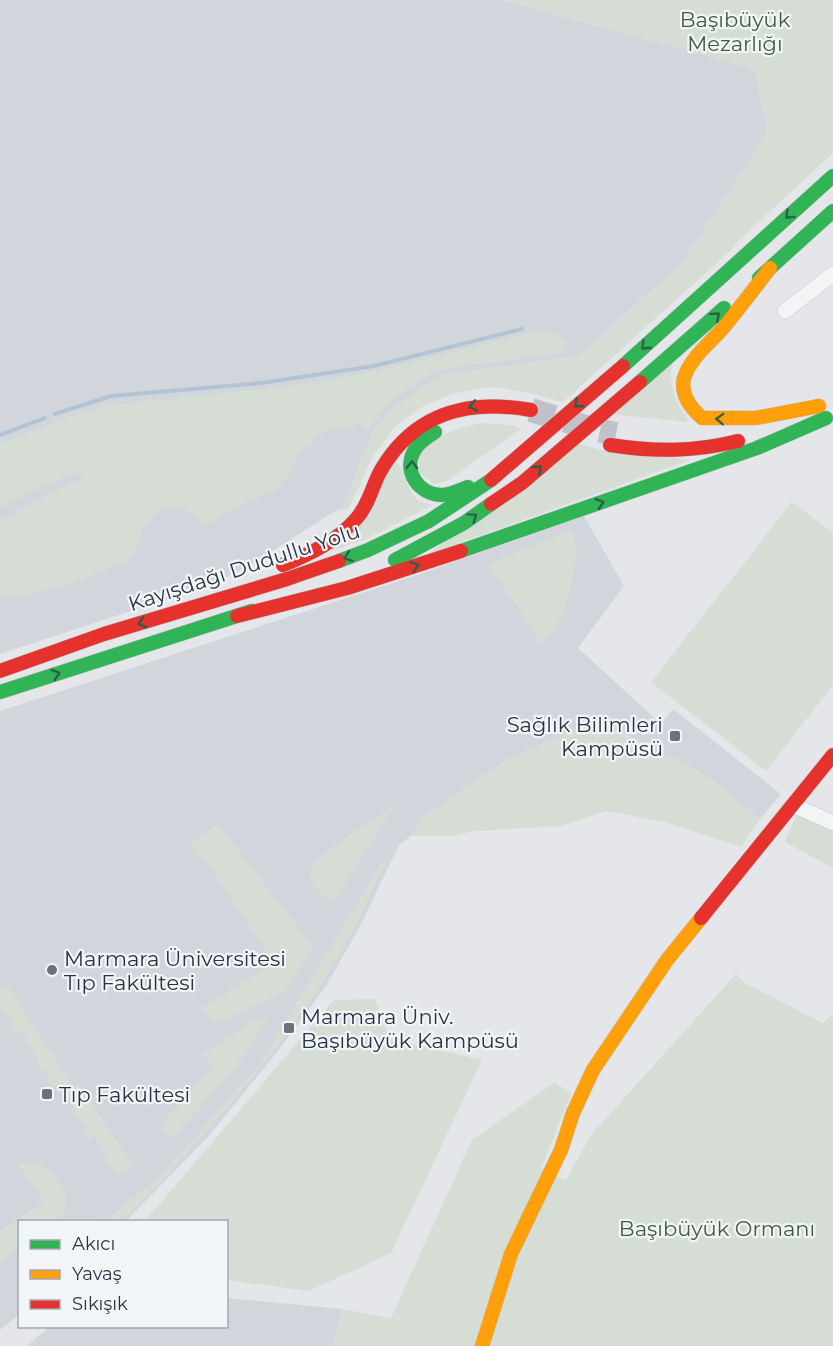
<svg xmlns="http://www.w3.org/2000/svg" width="833" height="1346" font-family="Montserrat,sans-serif">
	<style>
		.built { fill: #d2d6dc }
		.green { fill: #d5ddd4 }
		.lines { fill: none; stroke-linecap: round; stroke-linejoin: round }
		.stream { stroke: #b2c4d4; stroke-width: 4 }
		.primary-tunnel { stroke: #bfc2c8; stroke-width: 24; stroke-dasharray: 24 12; stroke-linecap: butt }
		.street-casing { stroke: #c2c4c7; stroke-width: 16 }
		.fast-casing { stroke: #c2c4c7; stroke-width: 15 }
		.slow-casing { stroke: #c2c4c7; stroke-width: 15 }
		.jam-casing { stroke: #c2c4c7; stroke-width: 15 }
		.street { stroke: #f3f4f6; stroke-width: 15 }
		.fast { stroke: #30b455; stroke-width: 14 }
		.slow { stroke: #ff9f0a; stroke-width: 14 }
		.jam { stroke: #e5322d; stroke-width: 14 }
		.jam-bridge-casing { stroke: #c0c3c7; stroke-width: 15; stroke-linecap: butt }
		.jam-bridge { stroke: #e5322d; stroke-width: 14 }
		.oneway { stroke: #2b6149 }
		.poi-dot { fill: #6a727d; stroke: #f2f5f8; stroke-width: 2 }
		.labels { text-anchor: middle; dominant-baseline: central; stroke-width: 4.5; stroke-linejoin: round; paint-order: stroke }
		.park-label { font-size: 21px; fill: #415f36; stroke: #f2f5f8 }
		.street-label { font-size: 21px; fill: #293443; stroke: #f2f5f8 }
		.poi-label { font-size: 21px; fill: #293443; stroke: #f2f5f8; text-anchor: start }
	</style>
	<rect width="100%" height="100%" fill="#e4e6e9"/>
	<!-- built -->
	<path class="built" d="M0,0H503L755,69L767,133L683,262L578,356L442,375L395,406L372,433L343,506L249,566L207,586L0,654Z
		M584,516L624,586L578,648L661,724L673,709L781,794L760,819L712,780L656,748L621,733L587,724L508,759L423,817L411,836L399,845L361,924L326,986L278,1051L208,1137L126,1221L20,1222L19,1315L0,1330V711L420,574Z
		M227,1298L342,1309L333,1346H27L49,1327L226,1326Z"/>
	<!-- green -->
	<path class="green" d="M505,0H833V153L738,241L731,250L563,402L530,393L490,387L452,394L420,408L395,427L373,456L349,508L330,513L343,506L372,433L395,406L442,375L578,356L683,262L767,133L755,69Z
		M549,330L565,340V347L561,353L437,370L387,403L368,430L361,423L344,429L330,430L316,436L311,445L299,453L288,476L275,491L244,503L235,510L225,512L211,523H202C186,506 180,507 158,511L143,528L136,551L127,561L80,581L27,595H11L0,599V521L54,491L83,478L79,472L40,487L0,508V443L47,426L61,419L109,405L305,384L372,372L532,332Z
		M672,364C668,387 676,402 689,422L611,414Z
		M480,423L512,425L521,429L448,480L435,484L419,473V454C437,434 454,430 480,423Z
		M579,444L601,450L690,460L428,554Z
		M395,456L412,494L419,501L433,505L366,539L331,551Z
		M792,502L833,533V685L766,771L651,682Z
		M571,530L576,544L577,558L566,605L553,630L541,646L522,613L491,570V563Z
		M587,724C631,736 676,754 713,781C729,793 745,806 760,819L741,847L665,822L606,811L561,826L474,831L454,836H411L423,817L508,759Z
		M394,807L333,903C324,897 310,885 310,874C311,855 377,818 394,807Z
		M797,813L833,829V868L785,842Z
		M218,824L313,946L287,990L214,1025L202,1008L274,963L204,858L199,860L189,844Z
		M382,862L386,864C366,902 347,945 324,980C270,1065 201,1138 133,1211L122,1221H100L116,1212L160,1176L259,1065Z
		M736,974L743,982L823,1023L833,1013V1346H333L342,1309L391,1318L472,1140L555,1082L571,1094L541,1168L566,1180L591,1135Z
		M7,984L73,1087L78,1083L133,1166C119,1176 110,1171 102,1158L106,1155L94,1136L88,1139L83,1131L86,1129L71,1110L75,1108L69,1100L65,1102L58,1085L53,1088L46,1078L50,1076L45,1069L41,1071L35,1060L38,1058L23,1040L26,1038L22,1031L16,1033L10,1023L13,1021L8,1014L5,1016L0,1008V988Z
		M375,999L389,1038L482,1060L391,1253L309,1291L227,1280L226,1222L145,1221L334,1000Z
		M262,1018H268L243,1058L173,1138L164,1131L163,1122L214,1067L203,1054L255,1020Z
		M16,1162L35,1164L46,1168L52,1172L66,1193L65,1214L59,1221L20,1222L19,1249L0,1262V1231L44,1202Z"/>
	<g class="lines">
		<!-- stream -->
		<path class="stream" d="M55,414L111,396L261,383L374,366L522,329
			M0,435L45,418"/>
		<!-- primary-tunnel -->
		<path class="primary-tunnel" d="M531,410L596,430L616,434"/>
		<defs>
			<path id="street" d="M785,311L833,274
				M793,805L833,823"/>
			<path id="fast" d="M759,278L833,211
				M623,366L833,176
				M640,382L724,308
				M435,432C427,437 418,443 414,451C403,471 418,494 441,495C450,495 459,490 468,487
				M461,551L757,448L826,418
				M395,560L464,523L491,504
				M339,561L368,550L429,521L491,480
				M0,692L252,611"/>
			<path id="slow" d="M770,268C755,288 740,307 724,327C711,342 690,358 684,378C680,395 691,408 702,418H756L819,406
				M482,1346L511,1254L561,1150L573,1113L593,1070L667,960L701,918"/>
			<path id="jam" d="M610,445C654,452 694,452 738,441
				M283,565C310,554 337,541 356,519C369,505 372,486 381,470C415,412 468,399 531,410
				M237,616L347,588L461,551
				M0,671L104,634L287,579L339,561
				M701,918L833,755"/>
		</defs>
		<!-- street casing -->
		<use href="#street" class="street-casing"/>
		<!-- fast casing -->
		<use href="#fast" class="fast-casing"/>
		<!-- slow casing -->
		<use href="#slow" class="slow-casing"/>
		<!-- jam casing -->
		<use href="#jam" class="jam-casing"/>
		<!-- street -->
		<use href="#street" class="street"/>
		<!-- fast -->
		<use href="#fast" class="fast"/>
		<!-- slow -->
		<use href="#slow" class="slow"/>
		<!-- jam -->
		<use href="#jam" class="jam"/>
		<defs>
			<path id="jam-bridge" d="M491,480L623,366
				M491,504L522,483L640,382"/>
		</defs>
		<!-- jam-bridge casing -->
		<use href="#jam-bridge" class="jam-bridge-casing"/>
		<!-- jam-bridge -->
		<use href="#jam-bridge" class="jam-bridge"/>
	</g>
	<!-- one-way arrows -->
	<defs><path id="oneway-chevron" d="M-2-3.5L2.5 0L-2 3.5" fill="none" stroke-width="1.6" stroke-linecap="round" stroke-linejoin="round" transform="scale(1.5)"/></defs>
	<g class="oneway">
		<use href="#oneway-chevron" transform="translate(789 215) rotate(138)"/>
		<use href="#oneway-chevron" transform="translate(716 316) rotate(-41)"/>
		<use href="#oneway-chevron" transform="translate(645 346) rotate(137)"/>
		<use href="#oneway-chevron" transform="translate(578 404) rotate(139)"/>
		<use href="#oneway-chevron" transform="translate(473 406) rotate(171)"/>
		<use href="#oneway-chevron" transform="translate(720 419) rotate(-178)"/>
		<use href="#oneway-chevron" transform="translate(412 465) rotate(-88)"/>
		<use href="#oneway-chevron" transform="translate(538 469) rotate(-41)"/>
		<use href="#oneway-chevron" transform="translate(600 503) rotate(-19)"/>
		<use href="#oneway-chevron" transform="translate(473 517) rotate(-35)"/>
		<use href="#oneway-chevron" transform="translate(348 557) rotate(160)"/>
		<use href="#oneway-chevron" transform="translate(415 566) rotate(-18)"/>
		<use href="#oneway-chevron" transform="translate(142 623) rotate(163)"/>
		<use href="#oneway-chevron" transform="translate(56 674) rotate(-18)"/>
	</g>
	<!-- markers -->
	<g class="poi-dot">
		<rect x="669" y="730" width="12" height="12" rx="3"/>
		<circle cx="52" cy="970" r="6"/>
		<rect x="283" y="1022" width="12" height="12" rx="3"/>
		<rect x="41" y="1088" width="12" height="12" rx="3"/>
	</g>
	<g class="labels">
		<!-- park labels -->
		<g class="park-label">
			<text x="735" y="19">Başıbüyük<tspan x="735" dy="24">Mezarlığı</tspan></text>
			<text x="717" y="1228">Başıbüyük Ormanı</text>
		</g>
		<!-- street labels -->
		<g class="street-label">
			<text transform="translate(244 567) rotate(-18)">Kayışdağı Dudullu Yolu</text>
		</g>
		<!-- poi labels -->
		<g class="poi-label">
			<text x="663" y="724" text-anchor="end">Sağlık Bilimleri<tspan x="663" dy="24">Kampüsü</tspan></text>
			<text x="64" y="958">Marmara Üniversitesi<tspan x="64" dy="24">Tıp Fakültesi</tspan></text>
			<text x="301" y="1016">Marmara Üniv.<tspan x="301" dy="24">Başıbüyük Kampüsü</tspan></text>
			<text x="59" y="1094">Tıp Fakültesi</text>
		</g>
	</g>
	<!-- legend -->
	<rect x="18" y="1220" width="210" height="108" fill="#f2f5f8" stroke="#a2a8b0" stroke-width="1.5"/>
	<rect x="30" y="1240" width="30" height="9" fill="#30b455" stroke="#a2a8b0" stroke-width="1.5"/>
	<text x="72" y="1250" font-size="18" fill="#293443">Akıcı</text>
	<rect x="30" y="1270" width="30" height="9" fill="#ff9f0a" stroke="#a2a8b0" stroke-width="1.5"/>
	<text x="72" y="1280" font-size="18" fill="#293443">Yavaş</text>
	<rect x="30" y="1300" width="30" height="9" fill="#e5322d" stroke="#a2a8b0" stroke-width="1.5"/>
	<text x="72" y="1310" font-size="18" fill="#293443">Sıkışık</text>
</svg>
